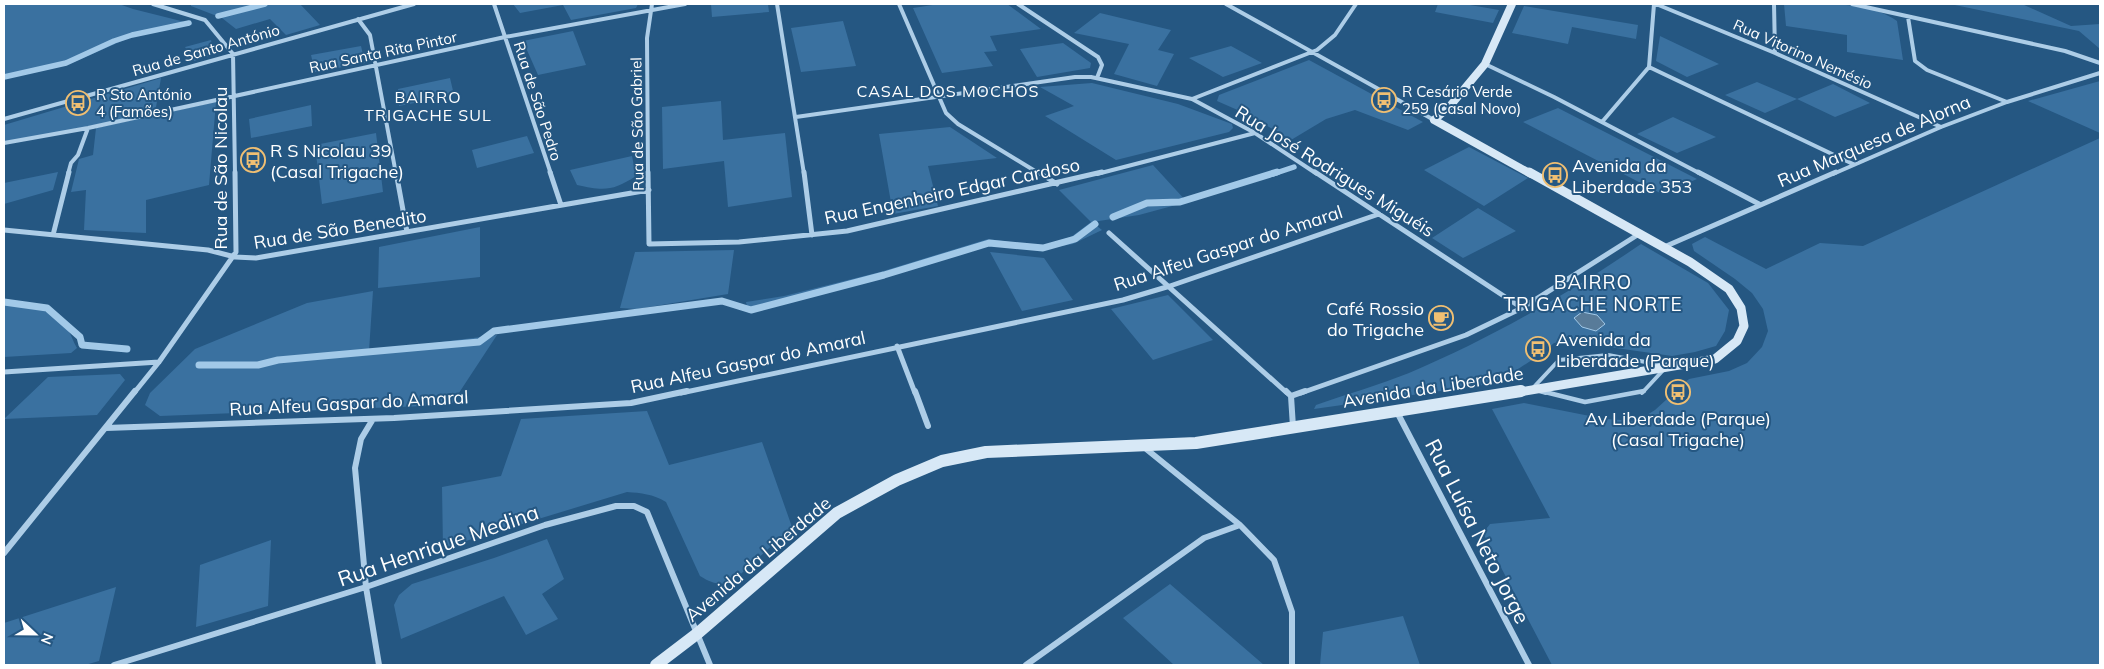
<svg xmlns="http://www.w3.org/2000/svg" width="2104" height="669" font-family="Mulish,sans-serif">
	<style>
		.green { fill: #3a71a0 }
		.water { fill: #587b99; stroke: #a2c9e8 }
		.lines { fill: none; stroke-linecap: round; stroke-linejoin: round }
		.stream-far1 { stroke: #a2c9e8; stroke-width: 5.5 }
		.stream { stroke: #a2c9e8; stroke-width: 7 }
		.lane-far1 { stroke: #adcde7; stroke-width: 4 }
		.lane { stroke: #adcde7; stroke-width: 4.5 }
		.street-far2 { stroke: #adcde7; stroke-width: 4 }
		.street-far1 { stroke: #adcde7; stroke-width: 5 }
		.street { stroke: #adcde7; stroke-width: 6 }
		.secondary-far2 { stroke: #d7e8f6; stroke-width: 8 }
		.secondary-far1 { stroke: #d7e8f6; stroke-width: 9 }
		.secondary { stroke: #d7e8f6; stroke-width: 12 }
		.labels { text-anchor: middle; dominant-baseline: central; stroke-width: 4; stroke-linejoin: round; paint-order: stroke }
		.far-street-label { font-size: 15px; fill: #fff; stroke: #255782 }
		.far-poi-label { font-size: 15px; fill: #fff; stroke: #255782; text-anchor: start }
		.far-neighbourhood-label { font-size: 16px; letter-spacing: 1px; fill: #fff; stroke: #255782 }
		.street-label { font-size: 18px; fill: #fff; stroke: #255782 }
		.poi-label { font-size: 18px; fill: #fff; stroke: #255782; text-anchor: start }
		.neighbourhood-label { font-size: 19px; letter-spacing: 1px; fill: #fff; stroke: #255782 }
		.near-street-label { font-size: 21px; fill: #fff; stroke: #255782 }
	</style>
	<rect width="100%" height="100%" fill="#255782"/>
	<!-- green -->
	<path class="green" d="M4,4H119L133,9L193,24L131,37L74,62L4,79Z
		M191,4H300L320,25L286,35L270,19L236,29L222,18L191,6Z
		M513,4H638L636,8L571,20L563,5L520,13Z
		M711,4H768L769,12L712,17Z
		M939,4H1007L1041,29L990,36L997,51L984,52L993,66L942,73L913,8Z
		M1438,4H1464L1499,10L1493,23L1435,12Z
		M1784,4C1819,4 1868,0 1897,21L1903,60L1847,52V35L1786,26Z
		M1950,4H2022L2071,26L2100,24V49L2079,31Z
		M1524,6L1638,25L1636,39L1572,27L1568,44L1512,33Z
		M1100,13L1171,30L1158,50L1174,54L1157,86L1114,74L1129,44L1074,33Z
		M843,21L856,66L801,72L791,28Z
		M573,31L586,65L538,75L523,41Z
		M1660,36L1719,64L1687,77L1656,61Z
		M211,40L214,52L212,55L194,61L185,47Z
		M1063,43L1091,63L1090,68L1037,77L1020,49Z
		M361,46L365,63L315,72L311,55Z
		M1231,46L1262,63L1223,77L1189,58Z
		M1309,60L1423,122L1408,130L1355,110L1326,119L1291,140L1249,115L1217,101L1219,95Z
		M161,78L155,113L4,143V125Z
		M450,78L454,95L399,106L398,89Z
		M2100,81V133L2028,101Z
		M1757,82L1797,99L1833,84L1870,103L1835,117L1797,99L1765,113L1725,95Z
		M1092,83L1178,104L1232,124L1233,128L1229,132L1116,160L1045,116L1074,106L1040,87Z
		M721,101L723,140L785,133L792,197L728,207L724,161L663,169L662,107Z
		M216,102L209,185L146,200V233L84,230L86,190L71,192L79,159L93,155L96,128Z
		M311,105L312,126L251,138L249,119Z
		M1558,108L1697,179L1662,194L1523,122Z
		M1673,117L1716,137L1677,153L1637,134Z
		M950,127L997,158L928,166L938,206L893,214L879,134Z
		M376,133L383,192L322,204L315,145Z
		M527,136L534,153L477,168L472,150Z
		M2100,138V665H1552L1483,533L1490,524L1550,518L1492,409L1524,403L1605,419L1637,421L1655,410L1689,379L1729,371L1747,363L1762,347L1768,331L1763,309L1752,293L1735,279L1694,251L1692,244L1705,237L1766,269L1820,243L1863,246Z
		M1469,147L1528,178L1484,206L1424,170Z
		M632,156L636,176C613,191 604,191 577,185L570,170Z
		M1153,165L1187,202L1139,215L1092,222L1102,230L1073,244L1044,249L989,246L885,277L842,286L748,313L746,302L784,296L880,272L988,239L1041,246L1071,237L1091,222L1059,190Z
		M58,172L53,190L4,204V183Z
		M1478,208L1516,231L1463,258L1432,238Z
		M480,227V277L378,288L379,247Z
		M1641,244L1708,283L1729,310L1725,331L1716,346L1695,352L1672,356L1567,341L1554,343L1544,352L1497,383L1314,409L1316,405C1347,394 1379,385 1409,373C1490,339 1568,294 1641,244Z
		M734,250L728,294L637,309L620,308L635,252Z
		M990,252L1044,258L1073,300L1022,311Z
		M373,291L369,351L497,335L451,405L160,416L145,405L150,393L195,349L307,303Z
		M1168,295L1213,340L1153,360L1111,309Z
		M4,304C31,304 50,307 68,330C72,336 73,342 77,348L71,353L4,357Z
		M120,374L125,380L97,415L4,419L48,377Z
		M647,411L669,465L762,442L792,527L731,583C718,585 711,583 700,576L666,502C653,494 641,493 627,492L443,548L442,487L501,476L521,419Z
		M547,539L564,579L542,594L558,619L526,635L504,596L401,639L394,605L399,595L412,584L494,558Z
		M271,540L268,606L196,627L200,565Z
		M1170,584L1264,665H1174L1123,618Z
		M116,587L99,661L85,665H4V623Z
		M1403,616L1420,665H1320L1323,632Z"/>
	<!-- water -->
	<path class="water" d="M1582,312L1597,315L1605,324L1596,331L1582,327L1574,318Z"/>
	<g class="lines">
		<!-- stream-far1 -->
		<path class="stream-far1" d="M218,16L265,4
			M4,77L66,63L114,41L132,35L189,23
			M1273,174L1294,167"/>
		<!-- stream -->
		<path class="stream" d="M1113,217L1147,203L1180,202L1277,172
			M4,302L47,308L80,337L82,345L127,349
			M199,365H258L278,360L479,342L494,331L722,301L751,310L884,275L989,243L1043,248L1075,239L1095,224"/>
		<!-- lane-far1 -->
		<path class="lane-far1" d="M1546,393L1532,389L1559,360L1608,355L1667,366L1642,393"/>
		<!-- lane -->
		<path class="lane" d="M1541,391L1585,402L1644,391"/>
		<!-- street-far2 -->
		<path class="street-far2" d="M153,4L205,20L233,54L235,174
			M494,4L551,174
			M777,4L804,174
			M899,4L946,113L958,124L1040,174
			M1018,4L1098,57L1102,65L1097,78
			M1226,4L1434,120
			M1656,4L1775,53L1941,127
			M1774,4L1775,53
			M1852,4L2065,51L2100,63
			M1908,17L1915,61L1927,70L2007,102
			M358,19L370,35L396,174
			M1485,64L1554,97L1701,174
			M1649,67L1853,164
			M1192,99L1317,50L1335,35L1356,4
			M796,117L1075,77H1091L1192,99L1255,133L1317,174
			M4,119L414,4
			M1602,122L1649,67L1654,4
			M4,143L88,128L505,37L685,4
			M68,174L71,163L78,155L88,128
			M648,174L647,38L652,4
			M1097,174L1255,133
			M1833,174L1941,127L2007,102L2100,73"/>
		<!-- street-far1 -->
		<path class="street-far1" d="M396,172L407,232
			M550,172L561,205
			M648,172L649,244L739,242L847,231L1102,172
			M804,172L812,235
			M1038,172L1057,184
			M1315,172L1522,308
			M1698,172L1759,204
			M4,230L208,250L235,257L256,258L649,190
			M1109,233L1287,393
			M53,235L69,172
			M1664,247L1836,172
			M897,346L915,393
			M4,372L159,362
			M134,393L159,362L236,252L235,172
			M681,393L1123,300L1170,286L1379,214
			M1301,393L1466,335L1522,308L1639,234"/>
		<!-- street -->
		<path class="street" d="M915,391L928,426
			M1286,391L1291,396L1293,427
			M1291,396L1305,391
			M1397,412L1529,665
			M373,419L361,439L355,468L366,587L379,665
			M106,428L394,418L631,403L687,391
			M1145,448L1240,525L1274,560L1292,612V665
			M4,553L135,391
			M114,665L366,587L545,525L616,506H634L647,512L710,665
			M1026,665L1204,538L1240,525"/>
		<!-- secondary-far2 -->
		<path class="secondary-far2" d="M1512,4L1485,64L1450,106L1434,120L1531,174"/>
		<!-- secondary-far1 -->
		<path class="secondary-far1" d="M1514,393L1715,359L1737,341L1744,326L1741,308L1729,289L1690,262L1529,172"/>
		<!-- secondary -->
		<path class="secondary" d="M656,665L698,633L837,513L897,480L942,461L986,452L1196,443L1521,391"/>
	</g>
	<!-- icons -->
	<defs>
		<symbol id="bus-ring" viewBox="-11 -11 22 22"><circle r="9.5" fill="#255782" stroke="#f0bf72" stroke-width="1.5"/><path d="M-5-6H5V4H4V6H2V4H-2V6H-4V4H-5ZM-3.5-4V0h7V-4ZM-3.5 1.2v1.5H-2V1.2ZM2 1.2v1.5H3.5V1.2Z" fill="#f0bf72"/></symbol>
		<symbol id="cafe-ring" viewBox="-11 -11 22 22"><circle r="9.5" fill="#255782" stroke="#f0bf72" stroke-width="1.5"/><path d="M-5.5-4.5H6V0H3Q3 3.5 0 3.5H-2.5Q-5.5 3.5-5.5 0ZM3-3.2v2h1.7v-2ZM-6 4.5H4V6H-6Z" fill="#f0bf72"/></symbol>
	</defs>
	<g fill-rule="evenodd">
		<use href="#bus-ring" x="1370" y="86" width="28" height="28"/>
		<use href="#bus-ring" x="64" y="89" width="28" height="28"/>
		<use href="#bus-ring" x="239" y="146" width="28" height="28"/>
		<use href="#bus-ring" x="1541" y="161" width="28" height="28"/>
		<use href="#cafe-ring" x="1427" y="304" width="28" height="28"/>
		<use href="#bus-ring" x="1524" y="335" width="28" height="28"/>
		<use href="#bus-ring" x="1664" y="378" width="28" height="28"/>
	</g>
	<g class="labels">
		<!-- far-street labels -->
		<g class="far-street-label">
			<text transform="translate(206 50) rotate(-16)">Rua de Santo António</text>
			<text transform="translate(383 52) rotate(-12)">Rua Santa Rita Pintor</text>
			<text transform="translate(1803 54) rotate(24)">Rua Vitorino Nemésio</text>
			<text transform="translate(538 101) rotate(72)">Rua de São Pedro</text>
			<text transform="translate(637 124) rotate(-91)">Rua de São Gabriel</text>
		</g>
		<!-- far-poi labels -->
		<g class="far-poi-label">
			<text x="1402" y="91">R Cesário Verde<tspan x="1402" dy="17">259 (Casal Novo)</tspan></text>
			<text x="96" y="94">R Sto António<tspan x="96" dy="17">4 (Famões)</tspan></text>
		</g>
		<!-- far-neighbourhood labels -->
		<g class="far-neighbourhood-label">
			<text x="948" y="91">CASAL DOS MOCHOS</text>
			<text x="428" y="97">BAIRRO<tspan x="428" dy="18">TRIGACHE SUL</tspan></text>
		</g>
		<!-- street labels -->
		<g class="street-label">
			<text transform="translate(1874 141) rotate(-23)">Rua Marquesa de Alorna</text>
			<text transform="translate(220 168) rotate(-90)">Rua de São Nicolau</text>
			<text transform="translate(1335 171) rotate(32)">Rua José Rodrigues Miguéis</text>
			<text transform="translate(952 191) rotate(-12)">Rua Engenheiro Edgar Cardoso</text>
			<text transform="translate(340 229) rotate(-9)">Rua de São Benedito</text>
			<text transform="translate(1228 248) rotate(-18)">Rua Alfeu Gaspar do Amaral</text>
			<text transform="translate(748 362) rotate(-12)">Rua Alfeu Gaspar do Amaral</text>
			<text transform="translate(1433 387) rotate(-9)">Avenida da Liberdade</text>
			<text transform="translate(349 403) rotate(-3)">Rua Alfeu Gaspar do Amaral</text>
			<text transform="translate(758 559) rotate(-40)">Avenida da Liberdade</text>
		</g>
		<!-- poi labels -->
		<g class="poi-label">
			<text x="270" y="150">R S Nicolau 39<tspan x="270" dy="21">(Casal Trigache)</tspan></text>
			<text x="1572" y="165">Avenida da<tspan x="1572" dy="21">Liberdade 353</tspan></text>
			<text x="1424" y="308" text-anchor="end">Café Rossio<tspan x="1424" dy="21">do Trigache</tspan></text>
			<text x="1556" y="339">Avenida da<tspan x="1556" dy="21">Liberdade (Parque)</tspan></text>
			<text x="1678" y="418" text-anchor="middle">Av Liberdade (Parque)<tspan x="1678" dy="21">(Casal Trigache)</tspan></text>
		</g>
		<!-- neighbourhood labels -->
		<g class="neighbourhood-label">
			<text x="1593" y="282">BAIRRO<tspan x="1593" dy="22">TRIGACHE NORTE</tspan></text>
		</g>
		<!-- near-street labels -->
		<g class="near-street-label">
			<text transform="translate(1478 531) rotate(63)">Rua Luísa Neto Jorge</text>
			<text transform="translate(438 545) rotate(-19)">Rua Henrique Medina</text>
		</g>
	</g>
	<!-- border -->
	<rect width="2104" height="669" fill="none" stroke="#ffffff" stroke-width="10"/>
	<!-- north arrow -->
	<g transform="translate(35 634) rotate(112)" stroke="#255782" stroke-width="4" paint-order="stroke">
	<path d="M0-4L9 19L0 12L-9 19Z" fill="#ffffff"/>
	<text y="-8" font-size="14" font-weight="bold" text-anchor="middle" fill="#ffffff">N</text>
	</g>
</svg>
